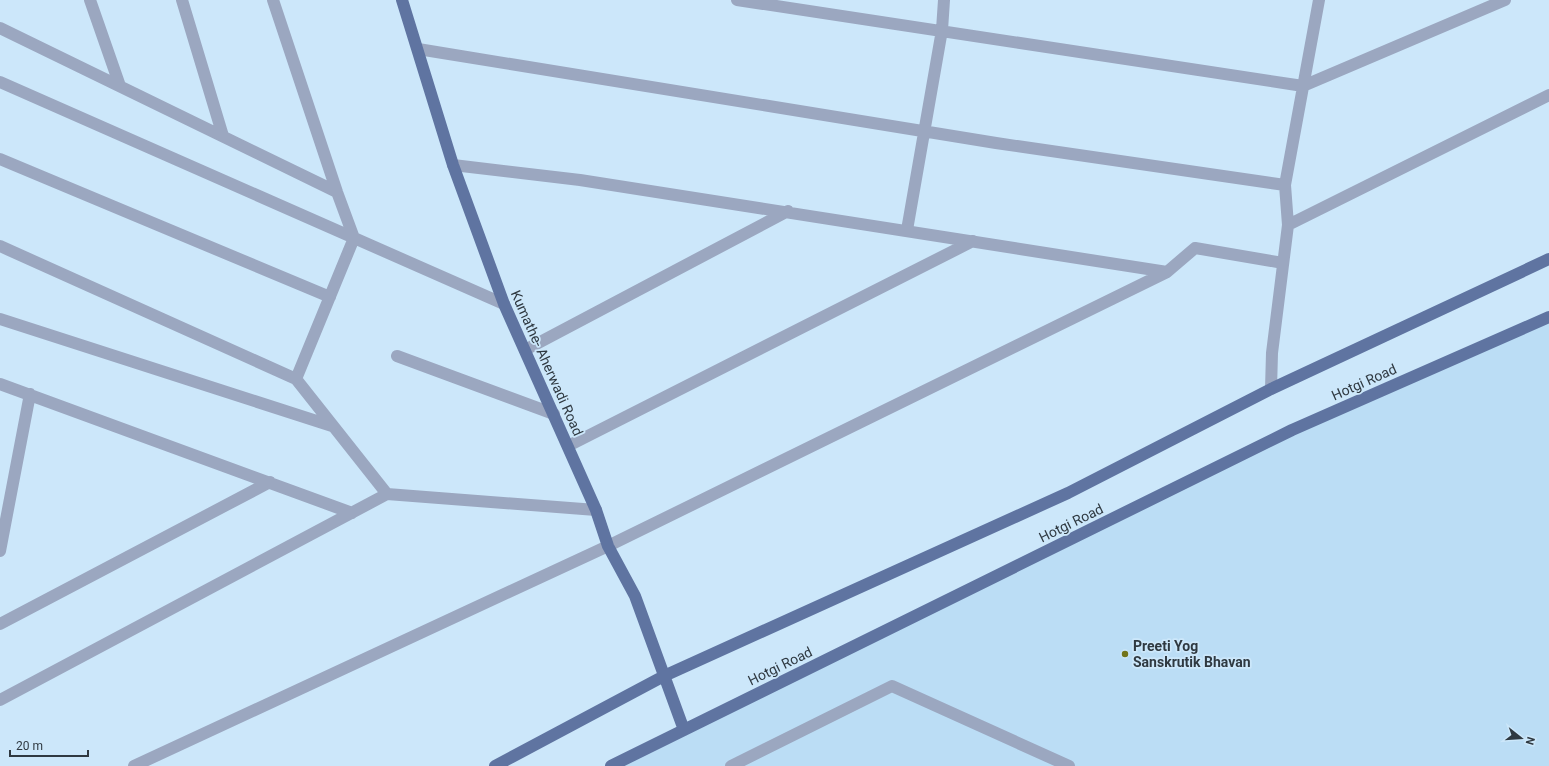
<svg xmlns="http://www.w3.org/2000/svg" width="1549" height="766" font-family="Roboto,sans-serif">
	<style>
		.built { fill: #bbddf5 }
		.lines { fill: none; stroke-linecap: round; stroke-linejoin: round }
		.minor { stroke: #9ba7c0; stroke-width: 12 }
		.major { stroke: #5f74a1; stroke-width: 12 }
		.poi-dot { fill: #72741a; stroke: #cce7fa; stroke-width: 1.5 }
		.labels { text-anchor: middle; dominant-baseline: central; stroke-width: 3.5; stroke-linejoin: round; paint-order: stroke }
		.street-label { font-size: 14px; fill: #2f3941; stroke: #cce7fa }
		.poi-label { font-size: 14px; font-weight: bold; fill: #2f3941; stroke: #cce7fa; text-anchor: start }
	</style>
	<rect width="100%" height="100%" fill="#cce7fa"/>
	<!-- built -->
	<path class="built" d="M1549,317V766H615L1291,430Z"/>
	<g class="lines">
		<!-- minor -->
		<path class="minor" d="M90,0L120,86
			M182,0L223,136
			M273,0L337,192L354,238L296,379
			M737,0L1303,86L1505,0
			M0,28L337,192
			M418,49L996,143L1285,185
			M0,82L504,304
			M0,159L330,297
			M453,165L580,180L1167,272
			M1288,225L1549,95
			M907,230L942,30L944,0
			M0,246L296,379L387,494
			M0,319L332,426
			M525,350L788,211
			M397,356L554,414
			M0,384L352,513
			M1271,389L1272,353L1288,225L1285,185L1319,0
			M568,446L973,241
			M0,551L30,394
			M0,624L270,482
			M0,700L387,494L596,510
			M134,766L608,546L1167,272L1195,248L1283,263
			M731,766L892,686L1069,766"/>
		<!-- major -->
		<path class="major" d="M402,0L453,165L504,304L596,510L608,546L635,596L684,730
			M495,766L664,676L1068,493L1271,389L1549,259
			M611,766L1292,430L1549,317"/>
	</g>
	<!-- markers -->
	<circle class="poi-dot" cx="1125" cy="654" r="4"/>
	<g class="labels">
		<!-- street labels -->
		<g class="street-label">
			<text transform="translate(547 363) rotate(66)">Kumathe- Aherwadi Road</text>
			<text transform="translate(1364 382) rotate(-24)">Hotgi Road</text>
			<text transform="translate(1071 523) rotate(-26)">Hotgi Road</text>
			<text transform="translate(780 666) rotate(-26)">Hotgi Road</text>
		</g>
		<!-- poi labels -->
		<g class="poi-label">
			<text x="1133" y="646">Preeti Yog<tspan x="1133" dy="16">Sanskrutik Bhavan</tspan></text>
		</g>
	</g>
	<!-- north arrow -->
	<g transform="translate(1521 738) rotate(107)" stroke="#cce7fa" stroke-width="3" paint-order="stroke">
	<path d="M0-3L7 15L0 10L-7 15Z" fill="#2f3941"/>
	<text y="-6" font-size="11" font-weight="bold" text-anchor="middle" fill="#2f3941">N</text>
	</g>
	<!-- scale -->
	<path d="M10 750v6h78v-6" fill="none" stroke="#2f3941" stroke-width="2"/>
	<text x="16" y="750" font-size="12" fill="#2f3941" stroke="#cce7fa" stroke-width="3" paint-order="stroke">20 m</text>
</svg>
